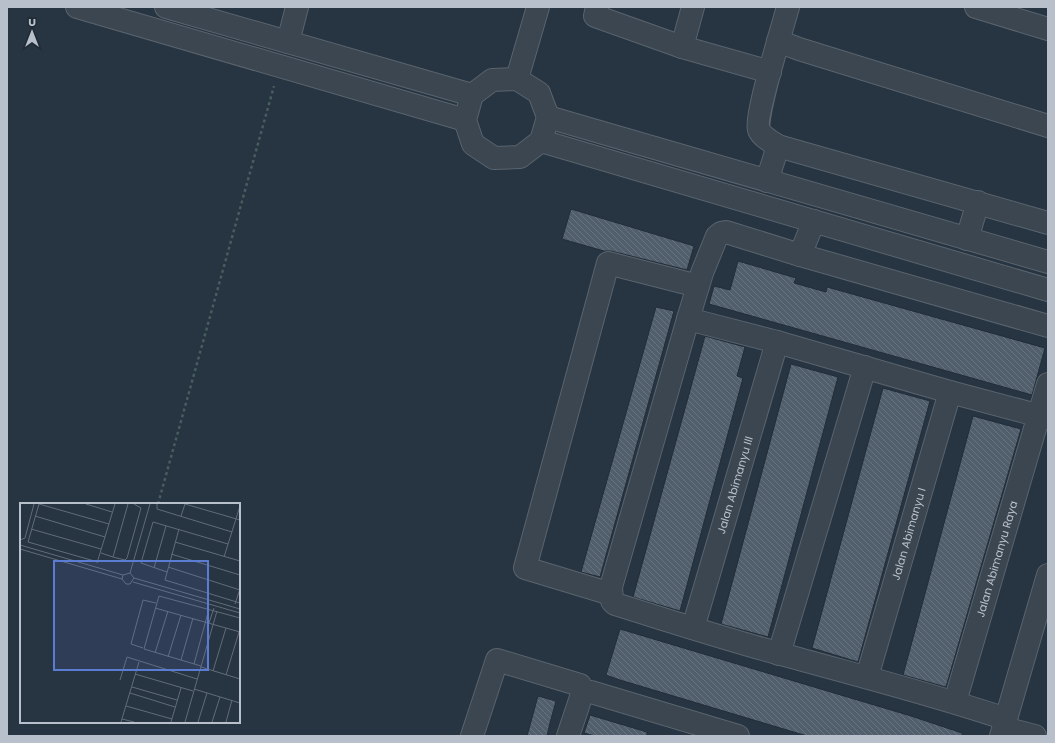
<svg xmlns="http://www.w3.org/2000/svg" width="1055" height="743" font-family="Poppins,sans-serif">
	<style>
		.building { fill: url(#building-back-hatch); stroke: #222d38 }
		.lines { fill: none; stroke-linecap: round; stroke-linejoin: round }
		.minor-casing { stroke: #59646e; stroke-width: 24 }
		.path { stroke: #475d5e; stroke-width: 2.5; stroke-dasharray: 3 3; stroke-linecap: butt }
		.minor { stroke: #3b4651; stroke-width: 22 }
		.labels { text-anchor: middle; dominant-baseline: central; stroke-width: 3; stroke-linejoin: round; paint-order: stroke }
		.street-label { font-size: 11px; fill: #b8c1cb; stroke: #202b36 }
		.inset-road { fill: none; stroke: #616c78; stroke-width: 1 }
		.view { fill: #5b7cd3; fill-opacity: 0.15; stroke: #5b7cd3; stroke-width: 2 }
		.inset-edge { fill: none; stroke: #b8c1cb; stroke-width: 2 }
	</style>
	<defs>
		<pattern id="building-back-hatch" width="6" height="6" patternUnits="userSpaceOnUse"><rect width="6" height="6" fill="#505f6b"/><path d="M-1 5l2 2M0 0l6 6M5-1l2 2" fill="none" stroke="#67747f"/></pattern>
	</defs>
	<rect width="100%" height="100%" fill="#273441"/>
	<!-- building -->
	<path class="building" d="M571,209L694,246L687,270L611,251H604L562,239Z
		M738,261L796,278L794,283L826,292L827,287L1045,348L1032,395L709,304L714,286L730,290Z
		M656,307L674,311L600,577L581,572Z
		M705,336L745,347L737,376L743,378L680,611L633,597Z
		M791,364L838,377L768,637L721,624Z
		M883,388L930,401L858,662L812,648Z
		M973,416L1021,429L946,687L903,675Z
		M620,629L911,716L962,733V736H807L620,680L606,675Z
		M538,696L556,701L550,723L547,736H527Z
		M590,715L647,732V736H595L584,733Z"/>
	<g class="lines">
		<defs>
			<g id="minor">
				<path d="M77,7L465,120"/>
				<path d="M166,7L472,95"/>
				<path d="M597,7L595,16L682,47L770,72"/>
				<path d="M788,7C783,25 754,119 759,130C762,137 772,142 778,146L1048,223"/>
				<path d="M976,7L1048,29"/>
				<path d="M778,41L799,49L1048,126"/>
				<path d="M288,42L297,7"/>
				<path d="M682,47L693,7"/>
				<path d="M517,79L539,93L548,117L541,141L520,157L494,158L473,144L465,120L472,95L492,80Z"/>
				<path d="M517,79L538,7"/>
				<path d="M548,117L1048,262"/>
				<path d="M541,141L1048,290"/>
				<path d="M767,181L778,146"/>
				<path d="M967,239L978,202"/>
				<path d="M800,255L814,221"/>
				<path d="M688,319L777,342L950,392L1048,418"/>
				<path d="M611,594L525,568L608,263L698,286"/>
				<path id="s1" d="M693,628L777,342"/>
				<path d="M779,654L865,367"/>
				<path id="s2" d="M867,677L950,392"/>
				<path d="M582,694L587,692H591L738,736"/>
				<path id="s3" d="M955,702L1048,384"/>
				<path d="M1006,719C932,694 856,675 781,654C725,639 670,621 615,604L612,601L611,587L688,319L702,273L717,236L721,233L726,232L800,255L1048,326"/>
				<path d="M1004,728L1035,736"/>
				<path d="M472,736L497,660L580,685L582,694L568,736"/>
				<path d="M1001,736L1048,575"/>
			</g>
		</defs>
		<!-- minor casing -->
		<use href="#minor" class="minor-casing"/>
		<!-- path -->
		<path class="path" d="M158,504L274,86"/>
		<!-- minor -->
		<use href="#minor" class="minor"/>
	</g>
	<g class="labels">
		<!-- street labels -->
		<g class="street-label">
			<text stroke="none"><textPath href="#s1" startOffset="149">Jalan Abimanyu III</textPath></text>
			<text stroke="none"><textPath href="#s2" startOffset="149">Jalan Abimanyu I</textPath></text>
			<text stroke="none"><textPath href="#s3" startOffset="149">Jalan Abimanyu Raya</textPath></text>
		</g>
	</g>
	<!-- overview -->
	<g transform="translate(20 503)">
		<rect width="220" height="220" fill="#273441"/>
		<path class="inset-road" d="M19,1L8,39L78,59M19,1L89,21M66,1L92,9M137,1V6L212,29M165,1L220,17M15,13L85,34M161,13L165,1M11,26L81,46M159,26L145,77L220,100M0,37L5,35L14,1M155,39L220,58M0,42L103,72M0,46L102,76M81,50L93,54L108,1M151,51L220,72M93,54L105,57L107,55L121,5L114,1M204,54L220,3M77,60L95,1M148,64L220,87M134,65L146,23M147,69L121,60L133,19L208,41M110,70L130,1M114,75L110,81H106L102,76L103,72L110,70L114,75L220,106M113,79L220,110M215,101L220,86M135,105L220,129M189,120L194,105M123,145L111,141L123,97L136,100M135,150L148,108M148,154L161,112M161,157L173,115M174,161L189,106M181,163L124,146L139,93L220,115M181,164L220,176M193,168L206,125M115,171L173,188M206,172L219,129M100,177L107,154L177,176M112,184L157,197M174,186L220,200M110,190L155,204M106,203L152,216M102,216L114,219M101,219L119,159M151,219L161,185M165,219L197,108M178,219L187,190M192,219L200,194M206,219L212,197"/>
		<path class="view" d="M34,58H188V167H34Z"/>
		<rect width="220" height="220" class="inset-edge"/>
	</g>
	<!-- border -->
	<rect width="1055" height="743" fill="none" stroke="#b8c1cb" stroke-width="16"/>
	<!-- north arrow -->
	<g transform="translate(32 32)" stroke="#202b36" stroke-width="3" paint-order="stroke">
	<path d="M0-3L7 15L0 10L-7 15Z" fill="#b8c1cb"/>
	<text y="-6" font-size="11" font-weight="bold" text-anchor="middle" fill="#b8c1cb">U</text>
	</g>
</svg>
